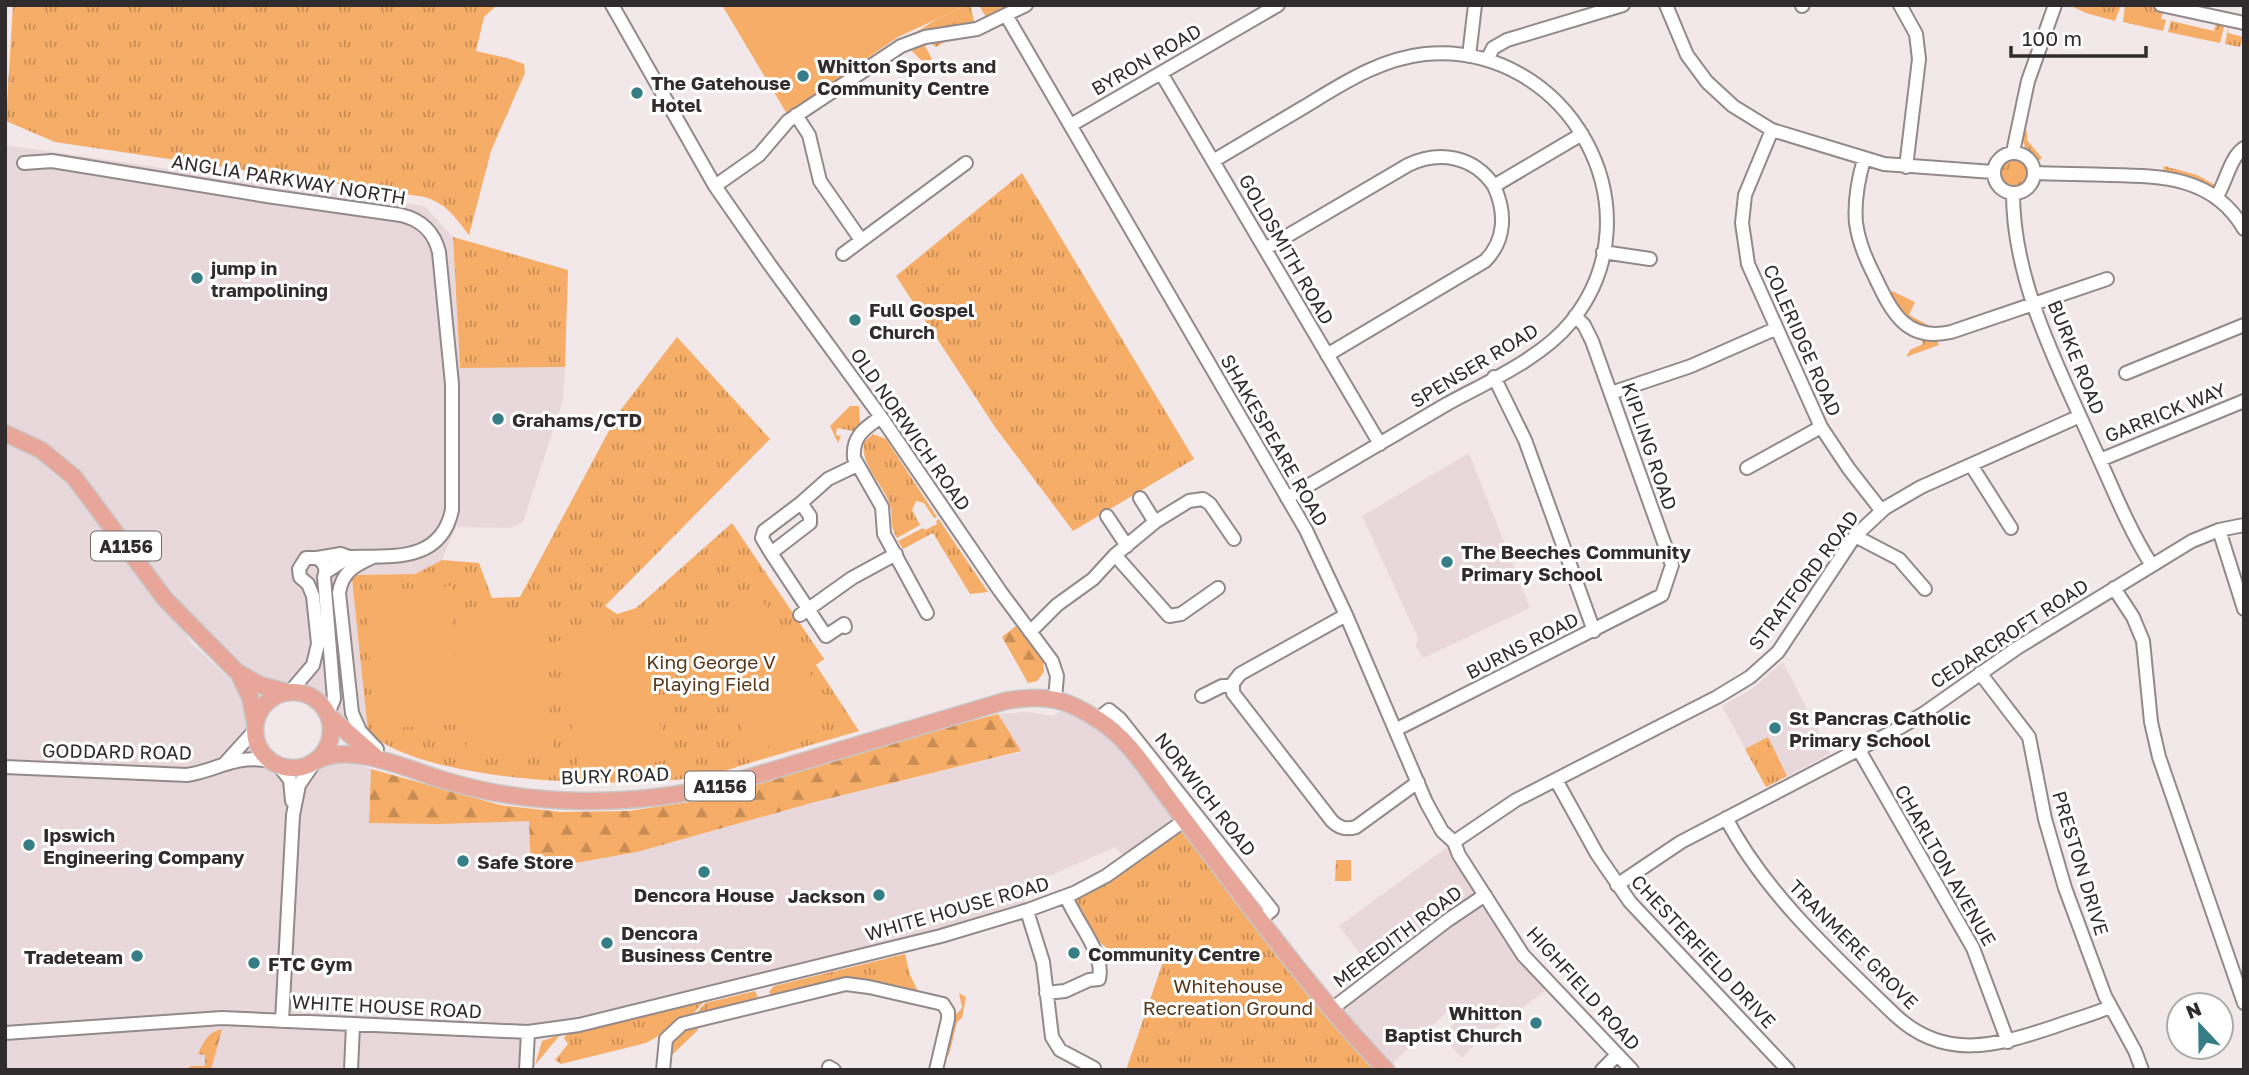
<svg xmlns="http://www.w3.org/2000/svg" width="2249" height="1075" font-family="'Golos Text',sans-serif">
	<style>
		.built { fill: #e9d8db }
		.grass { fill: url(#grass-tufts) }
		.forest { fill: url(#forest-firs) }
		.garden { fill: #f6ad67 }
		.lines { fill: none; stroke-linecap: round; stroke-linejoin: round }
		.minor-casing { stroke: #92898b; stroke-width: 16 }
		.major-casing { stroke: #c9c8c8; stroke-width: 19 }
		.minor { stroke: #fff; stroke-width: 12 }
		.major { stroke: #e7a699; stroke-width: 16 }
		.poi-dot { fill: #367e86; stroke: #fff; stroke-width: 2.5 }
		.labels { text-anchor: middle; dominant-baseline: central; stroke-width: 6; stroke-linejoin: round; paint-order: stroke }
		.shield { fill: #fff; stroke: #6e6b6c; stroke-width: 2 }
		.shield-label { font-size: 18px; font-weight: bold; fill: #302c2d }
		.street-label { font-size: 19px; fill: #302c2d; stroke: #fff }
		.poi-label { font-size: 19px; font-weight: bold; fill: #302c2d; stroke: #fff; text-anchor: start }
		.park-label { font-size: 19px; fill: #573718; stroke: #fff }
	</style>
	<defs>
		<pattern id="grass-tufts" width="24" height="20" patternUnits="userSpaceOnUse" patternTransform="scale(1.75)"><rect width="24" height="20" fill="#f6ad67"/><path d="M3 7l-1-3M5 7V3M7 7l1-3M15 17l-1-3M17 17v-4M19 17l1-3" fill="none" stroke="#c88d55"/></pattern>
		<pattern id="forest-firs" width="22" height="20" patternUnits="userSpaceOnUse" patternTransform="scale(1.75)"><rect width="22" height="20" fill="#f6ad67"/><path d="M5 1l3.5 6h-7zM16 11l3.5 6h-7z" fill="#c88d55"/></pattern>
	</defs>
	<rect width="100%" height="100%" fill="#f2e8ea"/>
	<!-- built -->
	<path class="built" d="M5,145L424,206L453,237L460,367H565L563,400L523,522L510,528L456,527L442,560L415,574L358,575L352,579L368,732L327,707L238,671L165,599L190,642L234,683L266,703L260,711L255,733L259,748L272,762L293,769L341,754L371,769L369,818L529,821L532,871L637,852L815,802L1020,752L998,714L1029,712L1051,716L1076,706L1098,719L1185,820L1128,861L1115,847L1022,888L1027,911L529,1032L526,1070H5Z
		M1469,453L1530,608L1423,658L1416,646L1418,638L1362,516Z
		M1783,662L1830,754L1766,787L1722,706L1752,689Z
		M1454,842L1485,895L1553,985L1479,1040L1462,1058L1442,1037L1458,1019L1449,1010L1386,1070L1333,1008L1376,975L1339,926Z"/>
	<!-- grass -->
	<path class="grass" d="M13,5H497L484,17L476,51L507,58L524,64L525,73L491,151L469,235C454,216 448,205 425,197L55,142L6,121Z
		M967,5H970L975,24L897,44L937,19Z
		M979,5H1014L987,19Z
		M2069,5H2121L2115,21L2086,13Z
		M2125,5H2143L2164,9L2161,19L2166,20L2163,31L2123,22Z
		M2171,21L2214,31L2217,21L2225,23L2220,43L2168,32Z
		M2229,23L2228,33L2243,37L2240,47L2225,44Z
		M950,39L936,47L931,43L925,46L932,59L924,63L912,51L907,50L928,42Z
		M2022,130L2027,131V140L2042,158L2037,162C2027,150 2021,145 2022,130Z
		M2000 172a14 14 0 1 1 28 0a14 14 0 1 1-28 0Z
		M2164,166L2197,175L2217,186C2205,188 2179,174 2163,172Z
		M1022,173L1194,459L1073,531L995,427L896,276Z
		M453,237L568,270L565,367L460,368Z
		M1892,291L1915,302L1909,315L1930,326L1927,330L1912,325L1889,298Z
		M1919,335L1936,338L1939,345L1906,357L1910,350L1923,344Z
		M677,337L770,439L605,606L617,614L636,608L732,523L824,659L816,665L859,731C825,741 790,751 756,761C739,766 722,772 705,776C631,790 424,784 368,732L352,579L357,575L415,574L442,560L479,563L492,598L520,597L619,412Z
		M850,406H859L860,423L853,431L837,428L836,435L841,436L838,443L830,426Z
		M873,434L886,439L937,517L934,518L924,503L916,501L912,510L920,525L897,538C888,522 894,517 890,505C883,483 860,466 864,442Z
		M939,519L944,527L988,592L970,594L933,533L903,549L898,541L923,528L925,530L937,524L936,521Z
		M1768,737L1787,776L1766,787L1745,749Z
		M1185,820L1386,1070H1126L1164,959L1158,949L1115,955L1096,939L1075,899Z
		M1336,860H1351V881H1335Z
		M905,954L910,975L920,995L872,984L773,996L769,992L774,986Z
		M755,991L758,997L750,1000V1003L697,1017L696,1014L705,1003Z
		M959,993L966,997L962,1018L957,1022L949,1055H946L952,1019L962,1008Z
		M701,999L704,1001L693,1014L676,1020L662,1034L646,1043L561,1064L555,1060L568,1044L564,1038L568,1033Z
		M696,1023L698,1030L673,1054H668L672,1037Z
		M560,1035L535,1065L542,1041Z"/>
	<!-- forest -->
	<path class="forest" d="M1016,626L1043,661L1044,672L1037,681L1028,683L1002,637Z
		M998,714L1021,751L815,802L637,852L531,871L529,821L439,824L369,823L371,769L500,805L561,812L628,811L717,798L867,748Z
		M222,1029L211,1070H184L191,1066H205V1055L198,1054C204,1041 208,1032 222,1029Z"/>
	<!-- garden -->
	<path class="garden" d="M722,5H967L898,37L787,114Z
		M451,586L460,724L374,729L366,591Z
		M758,594L831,705L758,753L685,642Z
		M544,614L552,749L467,754L459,619Z
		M644,627L666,760L580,775L557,641Z
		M1223,953L1227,963L1243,967L1230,981L1195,973L1198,960Z"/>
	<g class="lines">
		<defs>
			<path id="minor" d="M612,5L715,186L770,265L881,417L1000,591L1052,661L1057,676L1055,698
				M1666,5L1687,55L1707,82L1733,106L1772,130L1884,164L1993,172
				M1900,5L1916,34L1919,59L1906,167
				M2161,5L2244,23
				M1802,6L1803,5
				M1006,15L1306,530L1346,615L1426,802L1442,831L1454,842L1459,855L1523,955L1632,1070
				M1469,56L1475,5
				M1487,60L1493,48L1507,40L1623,5
				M1161,73L1380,444
				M796,115L809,135L820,181L861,240
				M1071,125L1278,5
				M1772,130L1745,195L1742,223L1748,264L1821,427L1849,469L1881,510
				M2013,152L2028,81L2055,5
				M1994 173a20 20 0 1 1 40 0a20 20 0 1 1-40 0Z
				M1864,159C1858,180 1854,201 1856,223C1859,244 1867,261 1876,279C1892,313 1907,342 1951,332L2107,279
				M1213,161C1243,143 1274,125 1304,107C1342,84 1379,59 1425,54C1568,41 1662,210 1571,322C1542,358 1487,382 1447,404C1394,435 1341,467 1287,498
				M24,163L52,161L267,196L401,215C422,220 434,232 439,252L452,384V510C441,563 391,556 349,557L341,554L317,558
				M2034,173C2060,174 2085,174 2110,175C2163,176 2214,177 2244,229
				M715,186L759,155L788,121L901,46L925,37L977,29L1026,5
				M2013,193C2013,282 2058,366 2093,445C2112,486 2127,526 2151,564
				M2216,198C2226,183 2230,157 2244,148
				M1265,249L1408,165C1439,150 1474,156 1494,186
				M1603,252L1650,259
				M843,254L966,163
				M1327,355L1485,261C1506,240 1506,212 1494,186L1582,134
				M2126,373L2244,325
				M1494,377L1525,440L1594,631
				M1611,393L1691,366L1775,329
				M881,417C865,428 852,436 854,458L882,507L884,534L927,613
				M2100,460L2244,401
				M1971,465L2011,528
				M1747,468L1821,427
				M1140,498L1155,522
				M801,503L810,516V523L771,553L762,538L764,531Z
				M801,503L828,479L857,465
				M1107,516L1127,546
				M2219,530L2244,609
				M1855,536L1899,559L1925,589
				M771,553L826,636L844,624L845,627
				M1115,555L1169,616L1181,614L1218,588
				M371,558C353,566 342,573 339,593L352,713L360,731L377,749
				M326,572L349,557
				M2114,588L2133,617L2143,641L2151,722L2159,757L2244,1003
				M800,615L852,578L896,554
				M1346,615L1240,674L1233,683V693L1332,821C1339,828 1346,830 1356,827L1418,782
				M1030,632L1057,605L1093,579L1115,555L1155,522L1189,501L1203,499L1210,504L1234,539
				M1980,673L2029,737L2045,819L2065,888L2105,996L2135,1051L2142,1070
				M290,692L313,665L318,644L313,596L308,584L300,577L299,569L306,558H317C325,563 327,569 324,577L334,699L328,714
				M1202,696L1222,686H1232
				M1098,719L1109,710L1120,719L1272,910L1260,920
				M1395,730L1662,595L1672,565L1592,341L1584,325L1575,316
				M1859,750L1973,948L2008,1042
				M226,762L255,730
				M279,766L290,780L292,801
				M5,767L187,775C219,770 234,754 270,761
				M1556,780L1597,854L1630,902L1788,1070
				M1726,818C1764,892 1835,957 1895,1015C1944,1061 1996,1046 2053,1027C2072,1020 2091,1015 2110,1007
				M1454,842L1516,800L1717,697L1750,677L1778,652L1855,536L1885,508L1921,487L2080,416
				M1617,885L1681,842L1892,732L1923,714L2017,648L2192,541L2219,530L2244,525
				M1027,911L1043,962L1052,1037L1060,1050L1094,1068
				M1046,993L1065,991L1089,980L1099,979C1105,952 1076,923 1066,896
				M1333,1008L1448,920L1485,895
				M282,1021L293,815L299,785L314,763
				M5,1033L222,1018L528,1032L579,1025L941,936L1028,910L1074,893L1106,876L1185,820
				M829,1067L834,1070
				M351,1070L353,1025
				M526,1070L528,1032
				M663,1070L666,1039L682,1024L846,984L869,987L943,1004L948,1012V1019L936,1070
				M1602,1070L1617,1055"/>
			<path id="major" d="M5,433L41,450L74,477L165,599L237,672L260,685L287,692
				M239,674L250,697L255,722
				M255 730a38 38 0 1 1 76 0a38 38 0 1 1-76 0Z
				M329,716L378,759
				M316,761C350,742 405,768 440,779C531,808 636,807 727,784L1005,701C1045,694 1066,698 1100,721C1125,737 1143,764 1160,787C1176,809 1192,830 1208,851C1264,926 1321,1002 1386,1070"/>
		</defs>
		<!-- minor casing -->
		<use href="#minor" class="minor-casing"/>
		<!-- major casing -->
		<use href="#major" class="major-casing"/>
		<!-- minor -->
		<use href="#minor" class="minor"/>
		<!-- major -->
		<use href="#major" class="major"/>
	</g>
	<!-- markers -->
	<g class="poi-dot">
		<circle cx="803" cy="76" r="7"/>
		<circle cx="637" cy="93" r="7"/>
		<circle cx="197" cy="278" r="7"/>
		<circle cx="855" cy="320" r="7"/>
		<circle cx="498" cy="419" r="7"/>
		<circle cx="1447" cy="562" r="7"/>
		<circle cx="1775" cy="728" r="7"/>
		<circle cx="29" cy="845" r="7"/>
		<circle cx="463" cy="861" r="7"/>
		<circle cx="704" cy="872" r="7"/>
		<circle cx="879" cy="895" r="7"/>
		<circle cx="607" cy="943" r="7"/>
		<circle cx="1074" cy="953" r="7"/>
		<circle cx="137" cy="956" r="7"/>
		<circle cx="254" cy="963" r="7"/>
		<circle cx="1536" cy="1023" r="7"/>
	</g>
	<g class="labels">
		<!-- shield labels -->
		<g class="shield">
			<rect x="91" y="531.5" width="70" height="29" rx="5"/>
			<rect x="685" y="771.5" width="70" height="29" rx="5"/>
		</g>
		<g class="shield-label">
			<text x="126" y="546">A1156</text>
			<text x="720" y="786">A1156</text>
		</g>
		<!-- street labels -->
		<g class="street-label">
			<text transform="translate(1146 59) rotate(-30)">BYRON ROAD</text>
			<text transform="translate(289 179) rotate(9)">ANGLIA PARKWAY NORTH</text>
			<text transform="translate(1287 249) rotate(60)">GOLDSMITH ROAD</text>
			<text transform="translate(1803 340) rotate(66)">COLERIDGE ROAD</text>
			<text transform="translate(2077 357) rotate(68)">BURKE ROAD</text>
			<text transform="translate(1474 365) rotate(-31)">SPENSER ROAD</text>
			<text transform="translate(2165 412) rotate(-22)">GARRICK WAY</text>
			<text transform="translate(911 429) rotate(55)">OLD NORWICH ROAD</text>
			<text transform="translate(1275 440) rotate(60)">SHAKESPEARE ROAD</text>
			<text transform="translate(1650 446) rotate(71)">KIPLING ROAD</text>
			<text transform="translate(1803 580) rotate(-53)">STRATFORD ROAD</text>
			<text transform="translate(2009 633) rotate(-33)">CEDARCROFT ROAD</text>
			<text transform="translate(1522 645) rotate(-27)">BURNS ROAD</text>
			<text transform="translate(117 751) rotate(1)">GODDARD ROAD</text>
			<text transform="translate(615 775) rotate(-2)">BURY ROAD</text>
			<text transform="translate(1206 794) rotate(52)">NORWICH ROAD</text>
			<text transform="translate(2081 863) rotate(73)">PRESTON DRIVE</text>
			<text transform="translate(1946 865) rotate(60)">CHARLTON AVENUE</text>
			<text transform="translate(957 908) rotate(-16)">WHITE HOUSE ROAD</text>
			<text transform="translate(1397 936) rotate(-37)">MEREDITH ROAD</text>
			<text transform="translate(1854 944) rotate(45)">TRANMERE GROVE</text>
			<text transform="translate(1704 951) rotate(47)">CHESTERFIELD DRIVE</text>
			<text transform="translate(1584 988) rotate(48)">HIGHFIELD ROAD</text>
			<text transform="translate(387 1006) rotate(3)">WHITE HOUSE ROAD</text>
		</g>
		<!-- poi labels -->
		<g class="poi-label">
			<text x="817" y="65">Whitton Sports and<tspan x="817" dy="22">Community Centre</tspan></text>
			<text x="651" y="82">The Gatehouse<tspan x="651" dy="22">Hotel</tspan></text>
			<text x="211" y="267">jump in<tspan x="211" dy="22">trampolining</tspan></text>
			<text x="869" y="309">Full Gospel<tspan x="869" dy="22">Church</tspan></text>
			<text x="512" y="419">Grahams/CTD</text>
			<text x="1461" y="551">The Beeches Community<tspan x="1461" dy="22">Primary School</tspan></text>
			<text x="1789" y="717">St Pancras Catholic<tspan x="1789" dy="22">Primary School</tspan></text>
			<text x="43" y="834">Ipswich<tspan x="43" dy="22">Engineering Company</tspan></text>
			<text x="477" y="861">Safe Store</text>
			<text x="704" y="894" text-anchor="middle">Dencora House</text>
			<text x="865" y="895" text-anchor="end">Jackson</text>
			<text x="621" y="932">Dencora<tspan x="621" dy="22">Business Centre</tspan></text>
			<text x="1088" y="953">Community Centre</text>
			<text x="123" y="956" text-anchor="end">Tradeteam</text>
			<text x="268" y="963">FTC Gym</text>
			<text x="1522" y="1012" text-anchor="end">Whitton<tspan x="1522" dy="22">Baptist Church</tspan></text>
		</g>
		<!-- park labels -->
		<g class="park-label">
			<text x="711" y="661">King George V<tspan x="711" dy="22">Playing Field</tspan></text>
			<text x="1228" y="985">Whitehouse<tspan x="1228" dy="22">Recreation Ground</tspan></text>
		</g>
	</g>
	<!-- border -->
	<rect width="2249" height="1075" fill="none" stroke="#302c2d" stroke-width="14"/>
	<!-- north arrow -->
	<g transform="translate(2200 1026) rotate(338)"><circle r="33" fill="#ffffff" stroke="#acabab" stroke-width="2"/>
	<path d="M0-5L12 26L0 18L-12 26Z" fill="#367e86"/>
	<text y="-10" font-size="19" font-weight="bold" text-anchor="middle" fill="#302c2d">N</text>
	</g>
	<!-- scale -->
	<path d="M2011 46v10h135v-10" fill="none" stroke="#302c2d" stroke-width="3.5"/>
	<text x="2022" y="46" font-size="21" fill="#302c2d" stroke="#ffffff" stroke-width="5" paint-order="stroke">100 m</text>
</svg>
